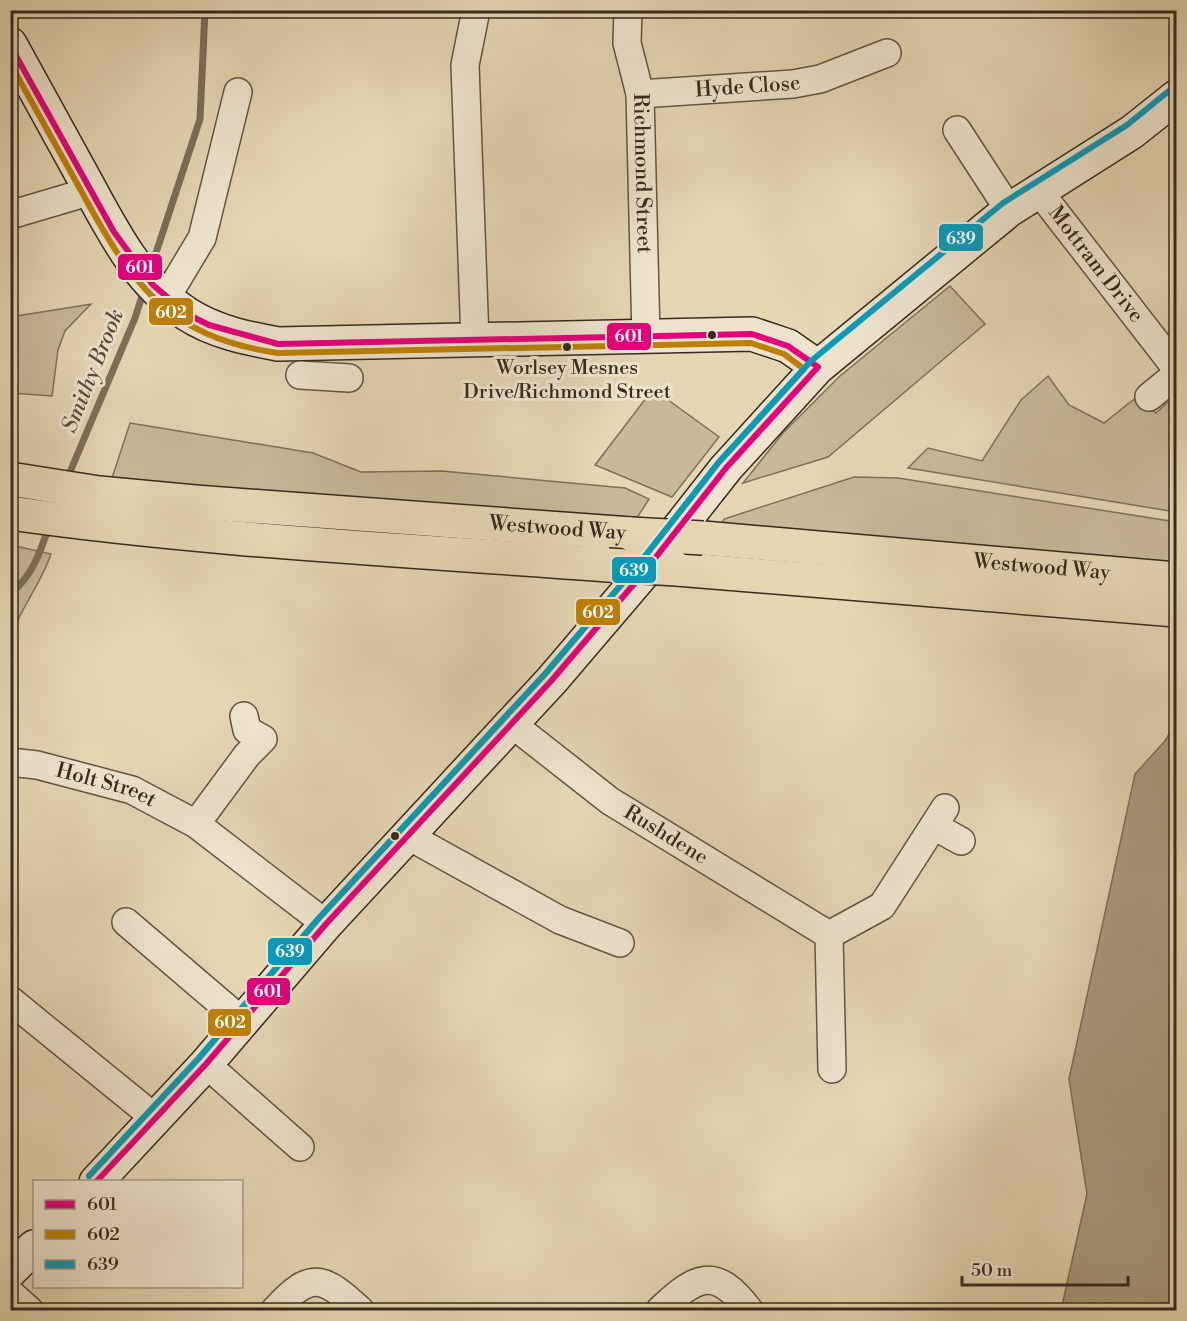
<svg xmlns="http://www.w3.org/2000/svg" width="1187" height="1321" font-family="'Libre Bodoni',serif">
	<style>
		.green { fill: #c7b99a; stroke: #7e725c; stroke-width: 1.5 }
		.water { fill: #aa9c81; stroke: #7c6f59; stroke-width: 1.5 }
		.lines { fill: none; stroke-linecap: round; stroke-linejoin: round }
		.stream { stroke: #7c6f59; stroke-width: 7 }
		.street-casing { stroke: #625644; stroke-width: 30 }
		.secondary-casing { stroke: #362b1e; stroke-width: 36 }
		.highway-casing { stroke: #362b1e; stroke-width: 36 }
		.street { stroke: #eee4ce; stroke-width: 27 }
		.secondary { stroke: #eee4ce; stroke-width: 33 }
		.highway { stroke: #e5d6b4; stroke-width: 33 }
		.highway-bridge-casing { stroke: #362b1e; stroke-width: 36; stroke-linecap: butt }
		.highway-bridge { stroke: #e5d6b4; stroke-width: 33 }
		.bus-1-casing { stroke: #eee4ce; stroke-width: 10 }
		.bus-2-casing { stroke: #eee4ce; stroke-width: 10 }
		.bus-3-casing { stroke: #eee4ce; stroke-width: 10 }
		.bus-1 { stroke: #e5007d; stroke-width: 6 }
		.bus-2 { stroke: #bd8109; stroke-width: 6 }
		.bus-3 { stroke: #059cbc; stroke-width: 6 }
		.bus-dot { fill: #362b1e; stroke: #eee4ce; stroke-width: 2 }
		.labels { text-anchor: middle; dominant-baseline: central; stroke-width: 6; stroke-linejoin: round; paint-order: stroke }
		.bus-label { font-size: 20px; fill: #362b1e; stroke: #eee4ce }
		.street-label { font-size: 21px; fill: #362b1e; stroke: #eee4ce }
		.water-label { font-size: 22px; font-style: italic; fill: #594d3c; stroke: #eee4ce }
		.line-badge { stroke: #eee4ce; stroke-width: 2 }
		.badge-label { font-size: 16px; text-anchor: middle; font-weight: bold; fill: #fff }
	</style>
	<rect width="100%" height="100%" fill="#e5d6b4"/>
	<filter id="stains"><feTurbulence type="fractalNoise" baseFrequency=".00333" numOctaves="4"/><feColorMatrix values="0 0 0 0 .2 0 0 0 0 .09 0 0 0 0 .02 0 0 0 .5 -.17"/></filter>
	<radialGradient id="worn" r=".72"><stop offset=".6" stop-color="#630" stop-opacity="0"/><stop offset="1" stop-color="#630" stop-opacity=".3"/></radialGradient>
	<!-- green -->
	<path class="green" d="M950,286L985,324L828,457L743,483L783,433L840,376Z
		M91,304L65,331L58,350L52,396L11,393V317Z
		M1048,376L1069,405L1104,423L1138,396L1156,413L1170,400L1176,407V512L908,468L928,448L982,461L1021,400Z
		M653,389L719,437L672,497L595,465Z
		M130,423L313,453L361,472L442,471L625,488L649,499L633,524L111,481Z
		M854,477L898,478L1176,522V563L719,529L724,519Z
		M11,545L51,554C41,583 22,607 11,635Z"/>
	<!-- water -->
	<path class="water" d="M1176,722V1310H1061L1087,1194L1069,1079L1135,774L1165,741Z"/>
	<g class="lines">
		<!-- stream -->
		<path class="stream" d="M151,268L200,119L205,10
			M67,479L135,318L144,290
			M10,593C32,578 41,550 49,526"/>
		<defs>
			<g id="street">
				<path id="s1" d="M628,10L627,43L640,94L646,337"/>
				<path id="s2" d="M640,94L793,84L820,79L887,53"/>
				<path d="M957,130L1009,210"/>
				<path id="s3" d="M1038,190L1176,368"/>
				<path d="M10,215L91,191"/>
				<path d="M166,298L202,238L238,92"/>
				<path d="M475,340L465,65L476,10"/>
				<path d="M300,375L349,378"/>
				<path d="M1149,397L1176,375"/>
				<path id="s4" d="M512,724L610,801L829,935L882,906L945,808"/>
				<path id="s5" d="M10,762L37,765L132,790L196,824L326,924"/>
				<path d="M196,824L247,755L263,739L247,730L244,716"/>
				<path d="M934,826L961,841"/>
				<path d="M410,837L560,920L620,943"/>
				<path d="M126,922L243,1022"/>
				<path d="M829,935L832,1069"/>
				<path d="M10,1000L155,1118"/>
				<path d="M206,1064L300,1147"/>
				<path d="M10,1293L29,1310"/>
				<path d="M275,1310C311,1270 323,1276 360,1310"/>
				<path d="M660,1310C696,1276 715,1265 749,1310"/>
			</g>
			<path id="secondary" d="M10,44C34,87 57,130 81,173C110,225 135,281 187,314C215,332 246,338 278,344L752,334L788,346L818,367
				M96,1182L206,1064L326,924L552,680L645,571L726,468L818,367L1009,210L1132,132L1176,97
				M10,1271L34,1247"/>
			<g id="highway">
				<path id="s6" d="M10,479L99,493L195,502L631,534"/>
				<path d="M10,513C208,541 409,550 608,565"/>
				<path id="s7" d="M703,538L1176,579"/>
				<path d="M677,569L1176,610"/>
			</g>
		</defs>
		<!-- street casing -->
		<use href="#street" class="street-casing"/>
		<!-- secondary casing -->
		<use href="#secondary" class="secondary-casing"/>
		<!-- highway casing -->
		<use href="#highway" class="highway-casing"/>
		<!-- street -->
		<use href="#street" class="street"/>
		<!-- secondary -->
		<use href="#secondary" class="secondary"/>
		<!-- highway -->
		<use href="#highway" class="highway"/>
		<defs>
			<path id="highway-bridge" d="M631,534L703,538
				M608,565L677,569"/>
		</defs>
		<!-- highway-bridge casing -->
		<use href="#highway-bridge" class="highway-bridge-casing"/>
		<!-- highway-bridge -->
		<use href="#highway-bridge" class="highway-bridge"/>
		<defs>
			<path id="bus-1" d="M10,45L114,232L153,285L187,314L209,325L278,344L752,334L788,346L818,367L726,468L645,571L552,680L326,924L206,1064L96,1182"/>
			<path id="bus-2" d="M10,63C33,105 56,146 79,187C130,281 165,337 278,353L751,343L784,354L804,369L719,462L638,565L545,674L319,918L199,1058L89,1176"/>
			<path id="bus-3" d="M89,1176L199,1058L319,918L545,674L638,565L719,462L811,361L1003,203L1127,125L1170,90"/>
		</defs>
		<!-- bus-1 casing -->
		<use href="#bus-1" class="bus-1-casing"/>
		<!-- bus-2 casing -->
		<use href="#bus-2" class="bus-2-casing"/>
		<!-- bus-3 casing -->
		<use href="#bus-3" class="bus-3-casing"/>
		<!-- bus-1 -->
		<use href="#bus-1" class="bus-1"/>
		<!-- bus-2 -->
		<use href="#bus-2" class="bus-2"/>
		<!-- bus-3 -->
		<use href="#bus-3" class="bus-3"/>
	</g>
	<!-- markers -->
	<g class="bus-dot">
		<circle cx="712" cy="335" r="5"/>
		<circle cx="567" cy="347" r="5"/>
		<circle cx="395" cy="836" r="5"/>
	</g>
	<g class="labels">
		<!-- bus labels -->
		<g class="bus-label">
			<text x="567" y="368">Worlsey Mesnes<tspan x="567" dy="24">Drive/Richmond Street</tspan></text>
		</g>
		<!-- street labels -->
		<g class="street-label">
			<text stroke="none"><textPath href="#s2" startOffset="108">Hyde Close</textPath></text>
			<text stroke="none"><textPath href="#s1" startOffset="165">Richmond Street</textPath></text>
			<text stroke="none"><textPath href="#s3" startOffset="94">Mottram Drive</textPath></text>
			<text stroke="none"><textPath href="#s6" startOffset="550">Westwood Way</textPath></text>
			<text stroke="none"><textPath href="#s7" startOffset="340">Westwood Way</textPath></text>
			<text stroke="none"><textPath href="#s5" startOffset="99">Holt Street</textPath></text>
			<text stroke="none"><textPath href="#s4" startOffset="190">Rushdene</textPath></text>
		</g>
		<!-- water labels -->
		<g class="water-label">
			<text transform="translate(93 371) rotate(-68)">Smithy Brook</text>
		</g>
	</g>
	<g class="line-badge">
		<rect x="938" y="223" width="46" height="29" rx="6" fill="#059cbc"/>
		<rect x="117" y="253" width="46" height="28" rx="6" fill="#e5007d"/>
		<rect x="148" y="297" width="46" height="29" rx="6" fill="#bd8109"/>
		<rect x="606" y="322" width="46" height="29" rx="6" fill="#e5007d"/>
		<rect x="611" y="556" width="46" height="28" rx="6" fill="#059cbc"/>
		<rect x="575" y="598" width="46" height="28" rx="6" fill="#bd8109"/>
		<rect x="267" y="937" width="46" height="29" rx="6" fill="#059cbc"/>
		<rect x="246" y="977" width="45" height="29" rx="6" fill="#e5007d"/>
		<rect x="207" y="1008" width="45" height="29" rx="6" fill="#bd8109"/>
	</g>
	<g class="badge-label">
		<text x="961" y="244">639</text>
		<text x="140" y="273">601</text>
		<text x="171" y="318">602</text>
		<text x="629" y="342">601</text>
		<text x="634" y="576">639</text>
		<text x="598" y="618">602</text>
		<text x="290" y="957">639</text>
		<text x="268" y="997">601</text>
		<text x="230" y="1028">602</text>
	</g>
	<!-- margin -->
	<rect width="1187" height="1321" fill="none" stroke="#e5d6b4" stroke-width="36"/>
	<rect x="12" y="12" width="1163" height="1297" fill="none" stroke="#362b1e" stroke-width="3"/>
	<rect x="18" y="18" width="1151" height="1285" fill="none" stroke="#362b1e" stroke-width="1.5"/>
	<!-- legend -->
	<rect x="33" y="1180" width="210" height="108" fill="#eee4ce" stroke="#a49a88" stroke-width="1.5"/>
	<rect x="45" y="1200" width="30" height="9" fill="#e5007d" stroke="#a49a88" stroke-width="1.5"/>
	<text x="87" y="1210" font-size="18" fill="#362b1e">601</text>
	<rect x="45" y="1230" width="30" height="9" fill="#bd8109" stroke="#a49a88" stroke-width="1.5"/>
	<text x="87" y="1240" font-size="18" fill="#362b1e">602</text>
	<rect x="45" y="1260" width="30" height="9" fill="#059cbc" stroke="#a49a88" stroke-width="1.5"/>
	<text x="87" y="1270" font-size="18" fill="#362b1e">639</text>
	<!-- scale -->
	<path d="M962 1276v9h166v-9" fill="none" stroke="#362b1e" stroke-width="3"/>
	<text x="971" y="1276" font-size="18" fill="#362b1e" stroke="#eee4ce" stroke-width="4.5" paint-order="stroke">50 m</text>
	<rect width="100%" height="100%" filter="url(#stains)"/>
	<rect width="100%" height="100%" fill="url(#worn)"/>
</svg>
